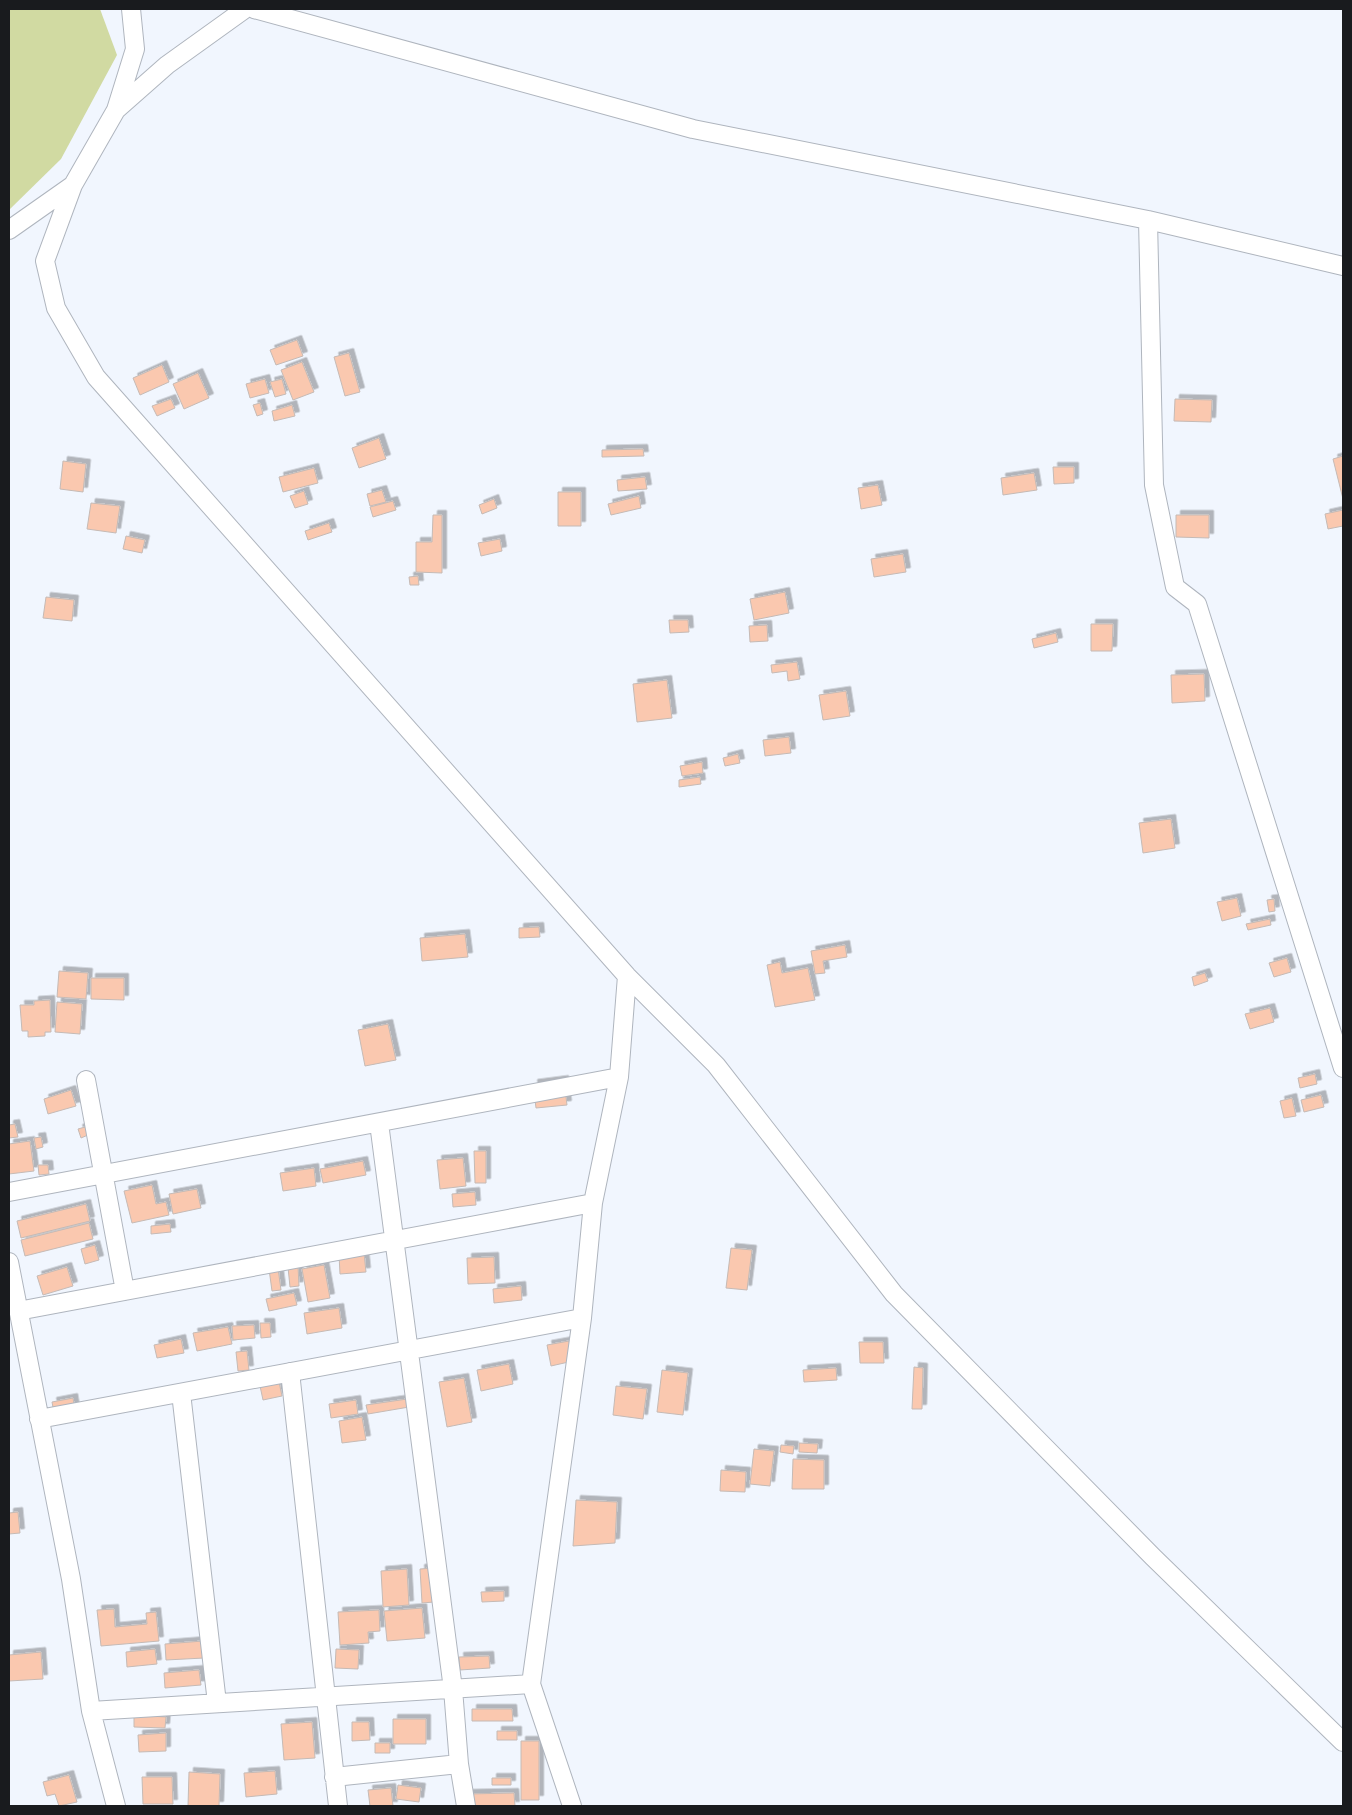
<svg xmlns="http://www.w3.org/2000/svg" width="1352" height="1815" font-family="'Golos Text',sans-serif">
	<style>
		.green { fill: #d1daa2 }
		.building { fill: #fac8af; stroke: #c5bab5; filter: url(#shadow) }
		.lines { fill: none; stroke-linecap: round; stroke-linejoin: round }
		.minor-casing { stroke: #afb5be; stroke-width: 20 }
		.minor { stroke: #fff; stroke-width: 18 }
	</style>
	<defs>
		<filter id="shadow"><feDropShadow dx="4.5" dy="-4.5" stdDeviation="0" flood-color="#0004"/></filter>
	</defs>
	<rect width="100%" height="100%" fill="#f1f6fe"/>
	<!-- green -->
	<path class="green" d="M9,9H100L117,55L61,159L9,210Z"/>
	<!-- building -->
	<path class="building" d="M297,340L303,356L276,365L270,350Z
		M349,353L360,392L345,396L334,357Z
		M302,362L314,392L293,400L281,370Z
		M162,365L169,382L140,395L133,378Z
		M198,373L209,398L184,409L173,384Z
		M265,379L269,393L250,398L246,384Z
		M282,379L286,394L275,397L270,382Z
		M171,399L175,408L157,416L152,406Z
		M1175,399L1212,400L1211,422L1174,421Z
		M260,403L263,414L257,416L253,405Z
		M292,405L295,416L274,421L272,411Z
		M379,438L386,459L359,468L352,448Z
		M643,449L644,456L602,457V450Z
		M1343,456V499L1333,459Z
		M63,461L86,464L83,492L60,489Z
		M1053,467H1074V483L1054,484Z
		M314,468L318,483L283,492L279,477Z
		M1034,473L1037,490L1003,495L1001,478Z
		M645,477L647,489L618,491L617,480Z
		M878,485L882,505L861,509L858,488Z
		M382,490L386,502L370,506L367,494Z
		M304,491L308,504L295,508L290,496Z
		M558,492H581V526H558Z
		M639,496L641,508L611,515L608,504Z
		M494,499L497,508L482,514L479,505Z
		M393,501L396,510L373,517L370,507Z
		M91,503L120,506L116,533L87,529Z
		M1343,510V526L1328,529L1325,514Z
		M433,515H442V573L416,572V542H432Z
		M1176,515H1209V538L1176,537Z
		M329,523L332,532L308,540L305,531Z
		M126,536L145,540L142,553L123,549Z
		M500,539L502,551L481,556L478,543Z
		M903,554L906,572L874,577L871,559Z
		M418,576L419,585H410L409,577Z
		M785,592L789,613L754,620L750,599Z
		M46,597L74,600L72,621L43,618Z
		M669,620H688L689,632L670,633Z
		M1091,624H1113L1112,651H1091Z
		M767,625L768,641L750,642L749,626Z
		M1056,633L1058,642L1034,648L1032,639Z
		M797,662L800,679L788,681L787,671L772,673L771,665Z
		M1204,674L1205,701L1172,703L1171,675Z
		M667,680L672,718L637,722L633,684Z
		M846,691L850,716L823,720L819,695Z
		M789,737L791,753L765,756L763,740Z
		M738,754L740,763L725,766L723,758Z
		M702,762L703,773L682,776L680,766Z
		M700,777L701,784L679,787V780Z
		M1171,819L1175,848L1143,853L1139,823Z
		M1237,898L1241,916L1222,921L1217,902Z
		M1274,899L1275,911L1269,912L1267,900Z
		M1270,919L1271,925L1248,930L1246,924Z
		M539,927L540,937L519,938V928Z
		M465,934L468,957L422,961L420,938Z
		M845,945L847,957L823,961L825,973L815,974L811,951Z
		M1287,958L1291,972L1274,977L1269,963Z
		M780,962L782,973L808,968L815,1000L775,1007L767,965Z
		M59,971L88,973L86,999L57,997Z
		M1205,973L1208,981L1194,986L1192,977Z
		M91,978H124V1000L91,999Z
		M50,1000L51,1032H45V1036L28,1037V1031H22L20,1005H34V1001Z
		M57,1002L82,1004L80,1034L55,1032Z
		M1270,1008L1274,1022L1250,1029L1245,1014Z
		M388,1024L396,1060L365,1066L358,1030Z
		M1315,1074L1317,1084L1300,1088L1298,1078Z
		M564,1080L567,1105L536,1108L533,1084Z
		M71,1090L76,1106L48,1114L44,1099Z
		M1321,1095L1324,1107L1304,1112L1301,1100Z
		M1292,1098L1296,1116L1284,1118L1280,1101Z
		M15,1124L18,1137L9,1138V1125Z
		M85,1127L88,1135L81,1138L78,1129Z
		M41,1137L43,1147L36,1149L34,1138Z
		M30,1141L34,1171L9,1174V1144Z
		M474,1151H486V1183H475Z
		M463,1158L466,1186L440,1189L437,1160Z
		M363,1161L366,1175L323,1183L320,1169Z
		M38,1165H48L49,1174L39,1175Z
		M314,1168L316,1186L283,1191L280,1173Z
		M152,1185L156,1204L166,1202L169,1215L132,1223L124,1191Z
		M197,1189L201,1208L173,1214L169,1194Z
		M475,1192L476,1205L453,1207L452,1194Z
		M86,1204L90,1221L21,1238L17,1221Z
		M89,1223L93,1239L25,1256L21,1240Z
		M170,1224L171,1232L151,1234V1226Z
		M95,1245L99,1260L85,1264L81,1249Z
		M731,1248L752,1250L747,1290L726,1288Z
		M364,1253L366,1272L340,1274L339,1255Z
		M494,1257L495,1283L468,1284L467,1258Z
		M324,1265L330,1298L308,1302L302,1269Z
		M298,1266L299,1286L290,1287L288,1267Z
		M67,1267L73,1286L43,1295L37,1276Z
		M278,1268L281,1290L272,1291L269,1269Z
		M521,1286L522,1300L494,1303L493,1289Z
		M294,1293L297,1305L269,1311L266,1299Z
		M339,1308L342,1328L307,1334L304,1313Z
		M260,1323H270L271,1337L261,1338Z
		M254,1325L255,1338L233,1340L232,1326Z
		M228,1327L232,1344L197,1351L193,1333Z
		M181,1339L184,1353L157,1358L154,1345Z
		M569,1341L573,1361L551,1366L547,1345Z
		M859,1342H883L884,1363H860Z
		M247,1351L249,1370L238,1371L236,1352Z
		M509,1364L513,1384L481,1391L477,1370Z
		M914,1367L923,1368L922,1409H912Z
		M836,1368L837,1380L804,1382L803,1370Z
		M662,1370L688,1373L683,1415L657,1412Z
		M464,1378L472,1422L447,1427L439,1382Z
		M279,1382L282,1396L263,1400L260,1386Z
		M616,1386L647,1389L643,1419L613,1415Z
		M73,1398L75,1410L54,1413L52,1402Z
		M414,1398L415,1406L368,1414L366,1405Z
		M356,1400L358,1414L331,1418L329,1404Z
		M362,1417L366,1440L342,1443L339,1421Z
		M799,1443L818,1444L817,1453L799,1452Z
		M781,1445L794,1446L793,1454L780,1452Z
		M754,1449L774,1451L770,1486L750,1484Z
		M793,1459L824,1460V1489H792Z
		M721,1470L746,1472L745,1492L720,1491Z
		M576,1500L617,1502L615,1543L573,1546Z
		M18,1512L20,1533L9,1534V1513Z
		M432,1568L434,1602L422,1603L420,1569Z
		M407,1569L409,1605L383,1607L381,1571Z
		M504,1591V1601L482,1602L481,1592Z
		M422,1608L425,1638L387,1641L384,1611Z
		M114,1609L115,1627L147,1624L146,1613L156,1612L159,1641L101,1646L97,1610Z
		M379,1610L380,1631L368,1632L369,1643L340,1645L338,1612Z
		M203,1641L204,1658L166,1660L165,1644Z
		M155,1649L157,1664L127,1667L126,1652Z
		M336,1649L359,1650L358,1669L335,1668Z
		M41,1652L43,1679L9,1681V1655Z
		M489,1656L490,1668L460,1670L459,1657Z
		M199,1670L201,1685L165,1688L164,1673Z
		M472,1709H512L513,1721H472Z
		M134,1715L166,1717L165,1728L134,1727Z
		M393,1719H426V1744H393Z
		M312,1722L315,1758L284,1760L281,1724Z
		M352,1722H369L370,1740L352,1741Z
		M497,1731H517V1740H497Z
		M166,1733V1751L139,1752L138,1735Z
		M521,1741H539V1800H521Z
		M375,1743H390V1753H375Z
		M275,1771L277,1794L246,1797L244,1773Z
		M189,1772L220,1774L219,1806H188Z
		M69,1775L77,1802L59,1806L55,1794L47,1796L43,1782Z
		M142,1777H172L173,1804H143Z
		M492,1778H511V1785H492Z
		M398,1785L421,1788L419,1802L396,1799Z
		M391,1788L393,1806H370L368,1790Z
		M514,1793L515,1806H469L468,1794Z"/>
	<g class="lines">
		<defs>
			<path id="minor" d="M131,9L135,49L116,110L73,185L45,261L56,308L96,377L627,976L716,1065L894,1294L1153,1557L1343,1742
				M254,9L693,129L1148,220L1343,266
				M116,110L167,65L245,9
				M1148,220L1154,485L1175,587L1197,604L1343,1068
				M9,230L73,185
				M86,1080L125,1291
				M379,1123L453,1689L459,1764L466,1806
				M9,1192L619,1077
				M9,1262L71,1579L91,1711L116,1806
				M18,1311L593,1203
				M290,1372L338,1806
				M181,1393L217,1703
				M39,1419L582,1318
				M91,1711L531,1684
				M334,1777L459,1764
				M572,1806L531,1684L582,1318L593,1203L619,1077L627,976"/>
		</defs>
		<!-- minor casing -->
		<use href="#minor" class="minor-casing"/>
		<!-- minor -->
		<use href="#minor" class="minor"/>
	</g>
	<!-- border -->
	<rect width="1352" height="1815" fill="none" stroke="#191b1e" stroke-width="20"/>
</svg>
